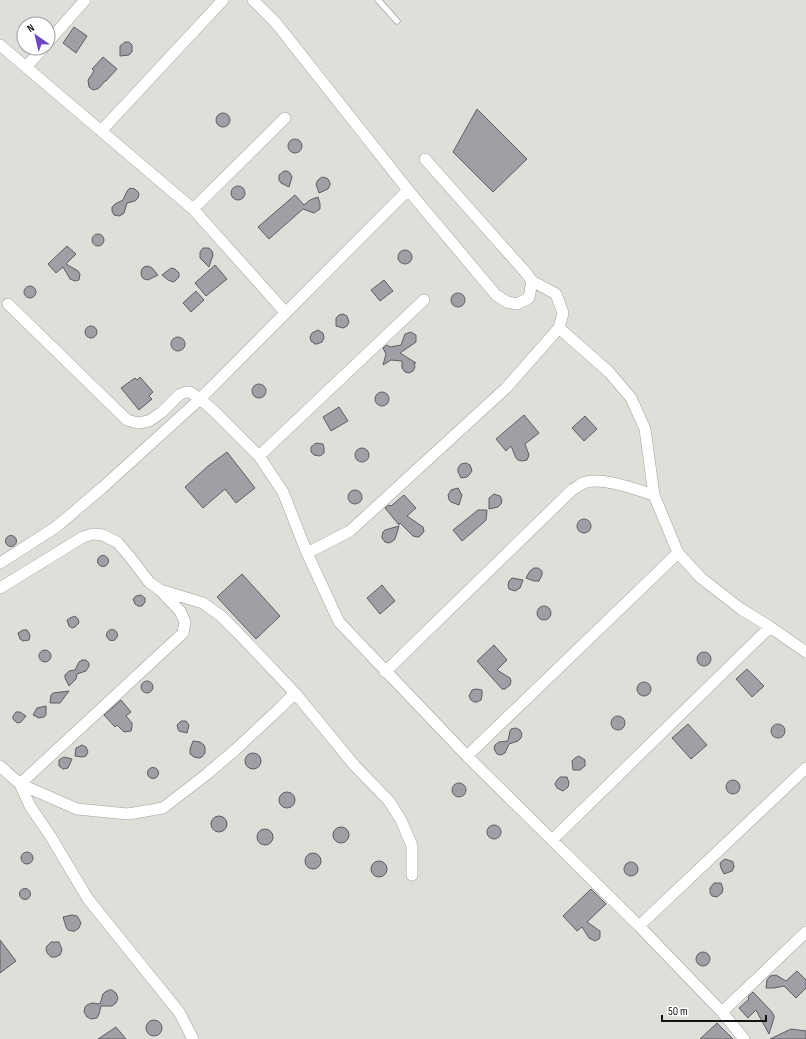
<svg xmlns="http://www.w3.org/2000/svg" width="806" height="1039" font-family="'Sofia Sans Condensed',sans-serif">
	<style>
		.building { fill: #a09fa5; stroke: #5f5d63 }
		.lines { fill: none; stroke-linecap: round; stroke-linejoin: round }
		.service-casing { stroke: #9fa19b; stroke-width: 7 }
		.minor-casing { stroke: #9fa19b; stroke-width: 12 }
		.service { stroke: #fff; stroke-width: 5.5 }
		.minor { stroke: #fff; stroke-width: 11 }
	</style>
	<rect width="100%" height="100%" fill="#dddfd9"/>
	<!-- building -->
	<path class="building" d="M74,27L87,36L76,53L63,43Z
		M125,42H129L132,45V52L129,55L120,56V46Z
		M103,57L117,69L106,81H105L99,88L97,89L93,90L89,87L88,80L94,71L92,69Z
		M477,109L527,159L493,192L453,152Z
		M216 120a7 7 0 1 1 14 0a7 7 0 1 1-14 0Z
		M288 146a7 7 0 1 1 14 0a7 7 0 1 1-14 0Z
		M284,171H287L290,173L292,177L289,187L281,183L279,180V175Z
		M322,177L326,178L328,179L330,183V185L328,189L319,193L316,184L318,180Z
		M231 193a7 7 0 1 1 14 0a7 7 0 1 1-14 0Z
		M130,188L135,189L138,192L139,194L138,198L135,201L127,203L124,213L123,214L119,216L114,215L112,211V207L115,204L123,200L127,191Z
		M295,195L304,205L310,200L318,197L320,204V209L314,213L303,209L269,239L258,227Z
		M92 240a6 6 0 1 1 12 0a6 6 0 1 1-12 0Z
		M67,246L76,254L66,264L78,271L80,274L79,280L75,281L70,279L63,267L56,273L48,264Z
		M203,248H209L212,251L213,255L209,267L200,258V252Z
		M398 257a7 7 0 1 1 14 0a7 7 0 1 1-14 0Z
		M215,265L227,279L206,296L195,283Z
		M148,266L152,268L158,275L148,280L144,279L142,277L141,273L142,269L144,267Z
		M171,268L175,269L179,273V277L175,281L173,282L168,280L162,275Z
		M384,280L393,291L380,301L371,290Z
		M24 292a6 6 0 1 1 12 0a6 6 0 1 1-12 0Z
		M196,291L204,300L191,312L183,303Z
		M451 300a7 7 0 1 1 14 0a7 7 0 1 1-14 0Z
		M343,314L347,316L349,322L347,326L343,328L336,326V318L339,315Z
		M85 332a6 6 0 1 1 12 0a6 6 0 1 1-12 0Z
		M318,330L323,333L324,338L322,342L317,344H315L311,341L310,337L312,333Z
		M411,332L416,335V342L400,353L416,363H414L415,367L413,371L409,373L405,372L402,368V361L391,360L383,365L386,354L383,348L387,345L390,347L401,345L405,334Z
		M171 344a7 7 0 1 1 14 0a7 7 0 1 1-14 0Z
		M140,377L153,392L149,396L152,399L139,410L121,388L135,378L137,380Z
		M252 391a7 7 0 1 1 14 0a7 7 0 1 1-14 0Z
		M375 399a7 7 0 1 1 14 0a7 7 0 1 1-14 0Z
		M339,407L348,421L331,431L323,417Z
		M524,415L539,433L525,444L529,455L527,460L522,461L518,460L516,458L511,446L506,451L496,439Z
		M585,416L597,429L584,441L572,428Z
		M316,443L323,444L324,448V453L320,456L314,455L311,452V447Z
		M355 455a7 7 0 1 1 14 0a7 7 0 1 1-14 0Z
		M227,452L255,488L236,503L225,489L203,508L185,487L208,466Z
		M466,463L470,465L472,471L469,475L467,477L461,478L458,472V468L461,464Z
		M458,488L462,495L459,505L451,502L449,500L448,495L451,490Z
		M348 497a7 7 0 1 1 14 0a7 7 0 1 1-14 0Z
		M494,494L500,496L502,500L501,504L498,507L489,509V498Z
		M404,495L416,508L407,516L423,527L424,531L423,533L419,537H417L413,536L400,523L399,525L385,508L389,505L391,506Z
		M478,510H487L486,520L483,523L462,541L453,530Z
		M577 526a7 7 0 1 1 14 0a7 7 0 1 1-14 0Z
		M399,526L395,539L393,541L389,543L385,542L382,538V536L383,532L385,530Z
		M5.5 541a5.5 5.5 0 1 1 11 0a5.5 5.5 0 1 1-11 0Z
		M97.5 561a5.5 5.5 0 1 1 11 0a5.5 5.5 0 1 1-11 0Z
		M534,568H538L542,571V575L539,581H534L526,578L530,571Z
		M242,574L280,616L256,639L217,597Z
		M512,578L523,580L520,588L515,591L509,589L508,585L509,581Z
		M382,585L395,601L380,614L367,598Z
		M141,595L145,598V602L142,606H138L135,604L133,599L136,596Z
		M537 613a7 7 0 1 1 14 0a7 7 0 1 1-14 0Z
		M75,616L78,619L79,623L75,627L72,628L69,626L67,620L70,618Z
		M106.5 635a5.5 5.5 0 1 1 11 0a5.5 5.5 0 1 1-11 0Z
		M23,630H27L29,633L30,636L29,640L23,641L20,639L18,633Z
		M494,645L507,660L497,670L510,678L511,681L510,685L505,689H502L477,661Z
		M39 656a6 6 0 1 1 12 0a6 6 0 1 1-12 0Z
		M697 659a7 7 0 1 1 14 0a7 7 0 1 1-14 0Z
		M82,660H86L89,663V666L88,668L86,671L77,674L76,679L69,686L65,678V675L69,671L75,670L79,662Z
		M747,669L764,686L752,697L736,679Z
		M141 687a6 6 0 1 1 12 0a6 6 0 1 1-12 0Z
		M637 689a7 7 0 1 1 14 0a7 7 0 1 1-14 0Z
		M476,689L482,690V696L481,700L477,702H474L471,700L469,696L472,690Z
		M69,691L60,703H50L51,695L53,693Z
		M121,700L131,712L126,716L132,723V727L131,731L124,732L117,725L115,727L104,715Z
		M46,706V715L44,717L39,718L33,715L37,708Z
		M16,712H20L26,716L21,722L17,723L13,719V716Z
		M611 723a7 7 0 1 1 14 0a7 7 0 1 1-14 0Z
		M181,721H186L189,725L187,733L179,731L178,729L177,725Z
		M688,724L707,745L691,759L672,738Z
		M771 731a7 7 0 1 1 14 0a7 7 0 1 1-14 0Z
		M516,728L520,730L522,734L521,738L518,741L509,744L505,753L501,755L497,754L494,749L495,745L499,742L508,741L510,731L511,729Z
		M193,741L200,742L204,745L205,748V753L202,757L199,758L194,757L190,754V749Z
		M82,745L86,747L88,752L86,756L82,757L75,756L76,748Z
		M245 761a8 8 0 1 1 16 0a8 8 0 1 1-16 0Z
		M579,756L585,760V766L580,770H573L572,761L575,758Z
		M64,757L72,759L68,768L63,769L59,766V760Z
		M147.5 773a5.5 5.5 0 1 1 11 0a5.5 5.5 0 1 1-11 0Z
		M560,777H567L569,783L568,787L563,791L557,788L555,784L557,780Z
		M726 787a7 7 0 1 1 14 0a7 7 0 1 1-14 0Z
		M452 790a7 7 0 1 1 14 0a7 7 0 1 1-14 0Z
		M279 800a8 8 0 1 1 16 0a8 8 0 1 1-16 0Z
		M211 824a8 8 0 1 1 16 0a8 8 0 1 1-16 0Z
		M487 832a7 7 0 1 1 14 0a7 7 0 1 1-14 0Z
		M333 835a8 8 0 1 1 16 0a8 8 0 1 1-16 0Z
		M257 837a8 8 0 1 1 16 0a8 8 0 1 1-16 0Z
		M21 858a6 6 0 1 1 12 0a6 6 0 1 1-12 0Z
		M305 861a8 8 0 1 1 16 0a8 8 0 1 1-16 0Z
		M725,859L731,861L733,862L734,867L732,871L724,874L721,868L720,864L721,862Z
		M371 869a8 8 0 1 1 16 0a8 8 0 1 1-16 0Z
		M624 869a7 7 0 1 1 14 0a7 7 0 1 1-14 0Z
		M714,883H721L723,889L722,893L717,897L712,896L710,893V888Z
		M19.5 894a5.5 5.5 0 1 1 11 0a5.5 5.5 0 1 1-11 0Z
		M591,889L606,904L587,922L600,931V937L599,939L595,941L589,938L582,927L577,931L563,916Z
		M72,915L77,916L80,921L81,923L79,928L75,931H72L68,930L66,927L63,917Z
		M0,940L16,961L0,973Z
		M51,942H59L61,947L62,950L60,955L56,957H51L47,953L46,948L47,946Z
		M696 959a7 7 0 1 1 14 0a7 7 0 1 1-14 0Z
		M797,971L806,980V988L796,998L784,986L774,988H766L767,980L770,976L776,975L786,981Z
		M109,990H112L116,993L118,998L116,1003L112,1006H101L99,1014L97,1018L91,1019L87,1017L84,1012L85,1007L87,1005L92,1003L100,1004L103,994L105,992Z
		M753,992L772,1012L774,1016V1018L769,1034L756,1010L748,1018L739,1008L749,999L748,997Z
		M146 1028a8 8 0 1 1 16 0a8 8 0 1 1-16 0Z
		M717,1023L733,1039H700Z
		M116,1027L126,1039H98Z
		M791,1029L806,1031V1039H770Z"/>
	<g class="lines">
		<defs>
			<path id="service" d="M378,0L397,21"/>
			<path id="minor" d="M253,0L276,23L408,190L496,295L507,302L517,304L529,298L532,281L527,274L425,159
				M48,42L85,0
				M0,45L193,209L286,313
				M26,67L43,48
				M101,131L223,0
				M193,209L285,118
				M8,304L127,420L138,423L149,421L162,412L179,395L186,392H190L200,399L214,411L259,456L283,492L307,553L339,622L467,756L639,926L722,1012L744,1039
				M559,328L609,372L631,398L645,429L654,495L678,553L701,578L741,609L770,627L806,652
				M259,456L424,300
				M307,553L350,531L506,388L559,328L563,313L556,294L532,281
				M0,563L56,527L102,488L200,399L408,190
				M0,588L83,537L93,534L103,535L117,542L130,557L149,582L160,590L203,603L221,616L238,633L295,693L355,766L389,801L401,820L412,846V875
				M160,590L180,611L185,622L183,633L20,784L77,809L128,814L163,808L207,774L235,750L279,709L295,693
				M385,672L572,490C576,488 579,485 583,483C601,476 635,489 654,495
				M467,756L678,553
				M0,766L20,784L30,806L51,837L88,899L179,1012L193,1039
				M552,840L770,627
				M639,926L806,768
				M722,1012L806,932"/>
		</defs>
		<!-- service casing -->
		<use href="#service" class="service-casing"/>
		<!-- minor casing -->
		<use href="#minor" class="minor-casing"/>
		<!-- service -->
		<use href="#service" class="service"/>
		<!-- minor -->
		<use href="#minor" class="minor"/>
	</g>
	<!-- north arrow -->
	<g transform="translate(36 36) rotate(326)"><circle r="19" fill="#ffffff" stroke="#a1a1a0"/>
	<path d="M0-3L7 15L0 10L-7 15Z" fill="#6f47c0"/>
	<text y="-6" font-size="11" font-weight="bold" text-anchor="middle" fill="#131412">N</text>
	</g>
	<!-- scale -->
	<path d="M662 1015v6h104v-6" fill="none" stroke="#131412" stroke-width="2"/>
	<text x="668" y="1015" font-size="12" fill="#131412" stroke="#ffffff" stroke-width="3" paint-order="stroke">50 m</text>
</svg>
